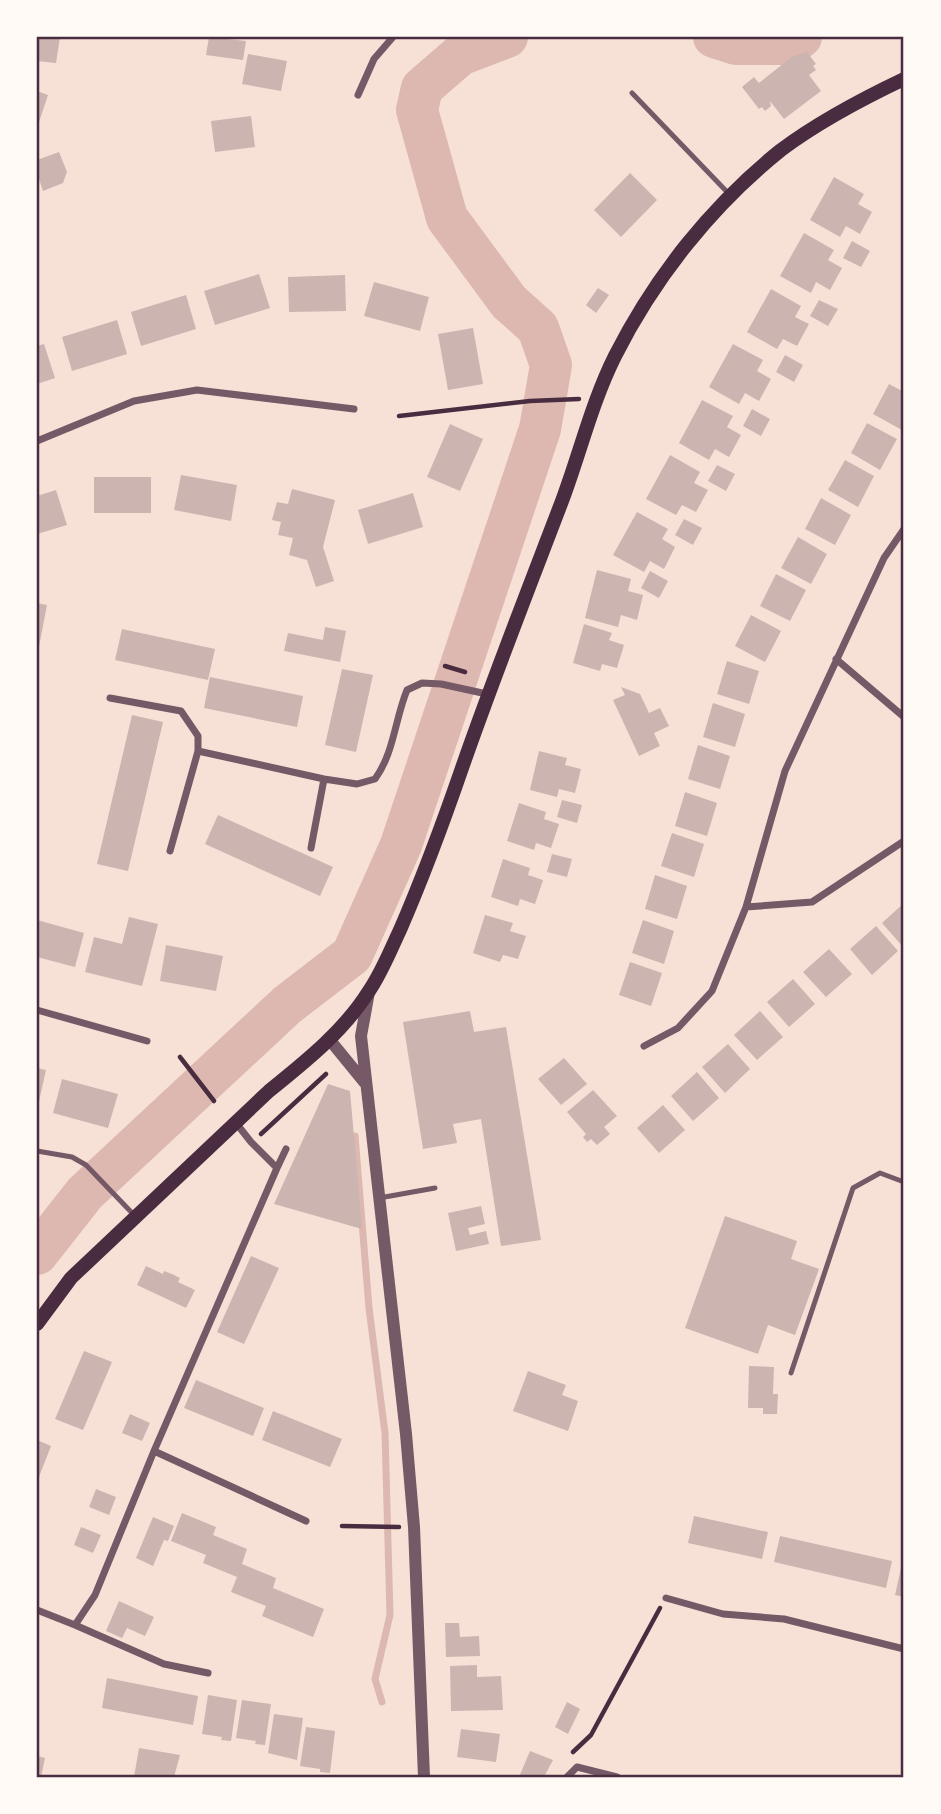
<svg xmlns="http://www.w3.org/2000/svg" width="941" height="1814" font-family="Rubik,sans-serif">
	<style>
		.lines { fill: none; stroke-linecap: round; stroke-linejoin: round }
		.stream { stroke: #dcb8b0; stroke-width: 7 }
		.river { stroke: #dcb8b0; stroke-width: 42 }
		.building { fill: #ccb4b1 }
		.path { stroke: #4a2c40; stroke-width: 4.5 }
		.service { stroke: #755966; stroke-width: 5 }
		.minor { stroke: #755966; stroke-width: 7 }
		.tertiary { stroke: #755966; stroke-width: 12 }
		.secondary { stroke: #4a2c40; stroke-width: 14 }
		.neatline { fill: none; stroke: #4a2c40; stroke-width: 2.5 }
	</style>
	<rect width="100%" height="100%" fill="#f7e1d7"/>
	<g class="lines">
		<!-- stream -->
		<path class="stream" d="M355,1136L369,1308L385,1433L390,1615L375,1679L382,1702"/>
		<!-- river -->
		<path class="river" d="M714,37L736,44H792L801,37
			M37,1254L85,1193L287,1005L352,955L401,845L540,429L551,365L538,328L509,302L447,218L417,110L422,88L460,55L507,37"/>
	</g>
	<!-- building -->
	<path class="building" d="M37,37H60L56,63L37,61Z
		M209,37L246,41L243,60L206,55Z
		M807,52L816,64L813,66L816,70L809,75L821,91L784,119L770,101L771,106L765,111L762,107L759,109L742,87L754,77L759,83L793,56Z
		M248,54L287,61L281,91L242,84Z
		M37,91L48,95L37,128Z
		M251,116L255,147L215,152L211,121Z
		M59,152L67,172L63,183L43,191L37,173V160Z
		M630,173L657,200L621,237L594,210Z
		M834,177L864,194L858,204L872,212L860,234L846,226L840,237L810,220Z
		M804,233L834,250L828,260L842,268L830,290L816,282L811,293L780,276Z
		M852,241L870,251L861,267L843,258Z
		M259,274L270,308L215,325L204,291Z
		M345,275L346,311L289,312L288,277Z
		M374,282L429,297L420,331L364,316Z
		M598,288L609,295L596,313L586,305Z
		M771,289L801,306L795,317L809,324L797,346L783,339L777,349L747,332Z
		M186,295L196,329L141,346L131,312Z
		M819,300L838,309L828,326L810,316Z
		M117,320L127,354L72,371L62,337Z
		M473,328L483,384L448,390L438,334Z
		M44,344L55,378L37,384V346Z
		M733,344L763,360L757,371L771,379L759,401L745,393L739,404L709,387Z
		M785,355L803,365L794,382L776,372Z
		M889,384L904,392V427L902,430L873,414Z
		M702,400L733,416L727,427L741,435L729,457L715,449L709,460L679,443Z
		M752,409L770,419L761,436L743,426Z
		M867,423L897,439L880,470L851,453Z
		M450,424L483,439L460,491L427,477Z
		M670,455L700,472L694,483L708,490L696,512L682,505L676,515L646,499Z
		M845,460L874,476L858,507L828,490Z
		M717,465L735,474L726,491L708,481Z
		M181,475L237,485L231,521L174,510Z
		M94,477H151V513H94Z
		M292,489L335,500L323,547L334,581L316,587L307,560L289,555L293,538L278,535L281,522L272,520L277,502L288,504Z
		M56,490L67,525L37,534V496Z
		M413,493L423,527L368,544L358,510Z
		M821,498L851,515L835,545L805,529Z
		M637,512L668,529L662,539L675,547L664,569L650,561L644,572L613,555Z
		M684,519L702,528L693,545L675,535Z
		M798,537L827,554L811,584L781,568Z
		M597,570L631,579L628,591L643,595L637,620L621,615L618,627L585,618Z
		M650,571L668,581L659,598L641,588Z
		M776,574L806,590L790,621L760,606Z
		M37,603L47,605L38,652H37Z
		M751,615L781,631L765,662L735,646Z
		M584,624L612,633L609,640L624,645L617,668L602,664L600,671L573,663Z
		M325,627L346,631L340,662L284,651L288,633L323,640Z
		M122,629L215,649L208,680L115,660Z
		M727,661L759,671L749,704L717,694Z
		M342,669L373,675L356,752L325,745Z
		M210,677L303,696L297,727L204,708Z
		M621,687L640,694L649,713L660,708L669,726L654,733L660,746L639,756L613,700L625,695Z
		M713,703L745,714L735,747L703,737Z
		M132,715L163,722L128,871L97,864Z
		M698,745L730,756L720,789L688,779Z
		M539,751L567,758L565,765L581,769L575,793L559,789L557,797L530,790Z
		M685,792L717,803L707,836L675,826Z
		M562,800L582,805L577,823L557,817Z
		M519,803L546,812L544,819L559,824L551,848L536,843L534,850L507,841Z
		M218,815L333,867L320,896L205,844Z
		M672,833L704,844L694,877L661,866Z
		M552,854L572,859L567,877L547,872Z
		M503,859L530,868L528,875L543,880L535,904L520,899L518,906L491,897Z
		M655,875L687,886L677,919L645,909Z
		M904,903V948L882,923Z
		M485,915L513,923L510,931L526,936L518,959L503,955L500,962L473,953Z
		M129,917L158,924L142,986L85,972L94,937L122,944Z
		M37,920L84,933L75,967L37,957Z
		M643,920L674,931L664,964L632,953Z
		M876,926L898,951L872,975L850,949Z
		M166,945L223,956L216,991L160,981Z
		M829,949L852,974L826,997L803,972Z
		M630,962L662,973L651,1006L619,995Z
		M793,979L815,1004L789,1027L767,1002Z
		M470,1011L474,1032L506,1027L541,1240L501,1246L481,1119L453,1124L457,1143L423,1149L403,1022Z
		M760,1011L783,1037L757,1060L734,1035Z
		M728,1044L750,1069L725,1093L702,1067Z
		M564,1058L587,1084L561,1105L538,1079Z
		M37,1068L46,1070L38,1106H37Z
		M697,1072L719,1098L693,1121L671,1096Z
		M62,1079L118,1094L108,1128L53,1113Z
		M328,1084L350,1091L362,1229L274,1204Z
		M593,1090L617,1116L604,1127L610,1134L597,1145L591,1139L587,1142L583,1137L586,1134L567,1112Z
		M663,1105L685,1130L659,1153L637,1128Z
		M481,1206L485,1224L468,1228L470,1235L486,1231L489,1244L456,1251L448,1213Z
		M725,1216L797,1241L791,1259L819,1269L795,1335L768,1325L758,1354L685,1328Z
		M251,1256L279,1268L244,1344L217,1332Z
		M146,1266L163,1274L164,1271L172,1274L180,1278L178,1282L195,1290L186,1308L137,1285Z
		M84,1351L112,1362L83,1430L55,1419Z
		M749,1366L774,1367L773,1394H778L777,1414H763V1408H748Z
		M528,1371L566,1385L562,1395L578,1401L568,1431L513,1411Z
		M196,1380L264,1408L253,1436L184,1408Z
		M273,1411L342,1439L330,1467L262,1440Z
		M130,1414L150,1423L142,1441L122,1433Z
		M37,1440L51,1446L37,1482Z
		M96,1489L116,1497L109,1515L89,1507Z
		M182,1513L216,1527L213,1535L247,1549L242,1564L276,1578L273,1588L324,1609L313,1637L262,1616L266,1606L231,1592L237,1577L203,1563L206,1555L171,1541Z
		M694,1516L768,1532L762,1559L688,1543Z
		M153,1517L174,1526L168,1541L164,1540L153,1566L136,1558Z
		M81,1527L101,1535L93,1553L74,1545Z
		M780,1536L892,1561L886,1588L774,1562Z
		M901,1568L904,1569V1597L895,1595Z
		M119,1601L154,1617L145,1636L127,1628L122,1638L106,1631Z
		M445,1623H459L460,1637L479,1636L480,1656L446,1657Z
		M477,1665V1677L501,1676L503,1710L451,1711L450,1666Z
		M107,1678L198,1696L193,1725L102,1708Z
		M208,1695L237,1700L231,1741L221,1740L222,1737L202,1734Z
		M242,1700L271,1704L265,1745L255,1744L256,1741L236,1738Z
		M567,1702L580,1709L568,1734L555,1727Z
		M274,1714L303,1718L297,1760L268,1753Z
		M306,1727L335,1731L330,1773L320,1772V1769L300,1766Z
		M461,1729L500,1734L496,1762L457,1757Z
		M139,1748L180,1755L174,1777H134Z
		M530,1751L553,1760L544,1777H519Z
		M37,1756L45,1758L41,1777H37Z"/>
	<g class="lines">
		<!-- path -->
		<path class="path" d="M399,416L530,401L579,399
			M445,666L465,672
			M180,1057L214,1101
			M261,1134L326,1074
			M342,1526L399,1527
			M573,1752L591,1735L660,1608"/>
		<!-- service -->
		<path class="service" d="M632,93L730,195
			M37,1151L72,1157L86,1165L135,1216
			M379,1198L435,1188
			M791,1373L853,1188L880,1173L904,1182"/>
		<!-- minor -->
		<path class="minor" d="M358,95L374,59L393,37
			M37,441L134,401L197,390L354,409
			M836,659L904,717
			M110,698L181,711L198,736V751L324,779L357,784L375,779C394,753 395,719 407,690L422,683L441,684L487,694
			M311,848L324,779
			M170,851L198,751
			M746,907L812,902L904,841
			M37,1010L147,1041
			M644,1046L678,1028L712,991L746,907L785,771L884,558L904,529
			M277,1168L286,1149
			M154,1451L306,1521
			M666,1598L723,1614L784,1619L904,1649
			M37,1610L75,1625L95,1595L154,1451L277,1168L251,1142L236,1123
			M75,1625L164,1664L208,1673
			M567,1777L577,1767L617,1777"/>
		<!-- tertiary -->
		<path class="tertiary" d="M369,992L361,1036L406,1434L414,1527L424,1777
			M329,1039L365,1083"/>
		<!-- secondary -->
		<path class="secondary" d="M37,1324L71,1278L269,1091C305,1062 344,1031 369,991C382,972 390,951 400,930C423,877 443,823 462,768C493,679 528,590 562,501C580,453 592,402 615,356C655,277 712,205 781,150C817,123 864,98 904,79"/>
	</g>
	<!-- border -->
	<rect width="941" height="1814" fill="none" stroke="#fffaf5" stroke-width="77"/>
	<rect x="38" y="38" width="864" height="1738" class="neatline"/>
</svg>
